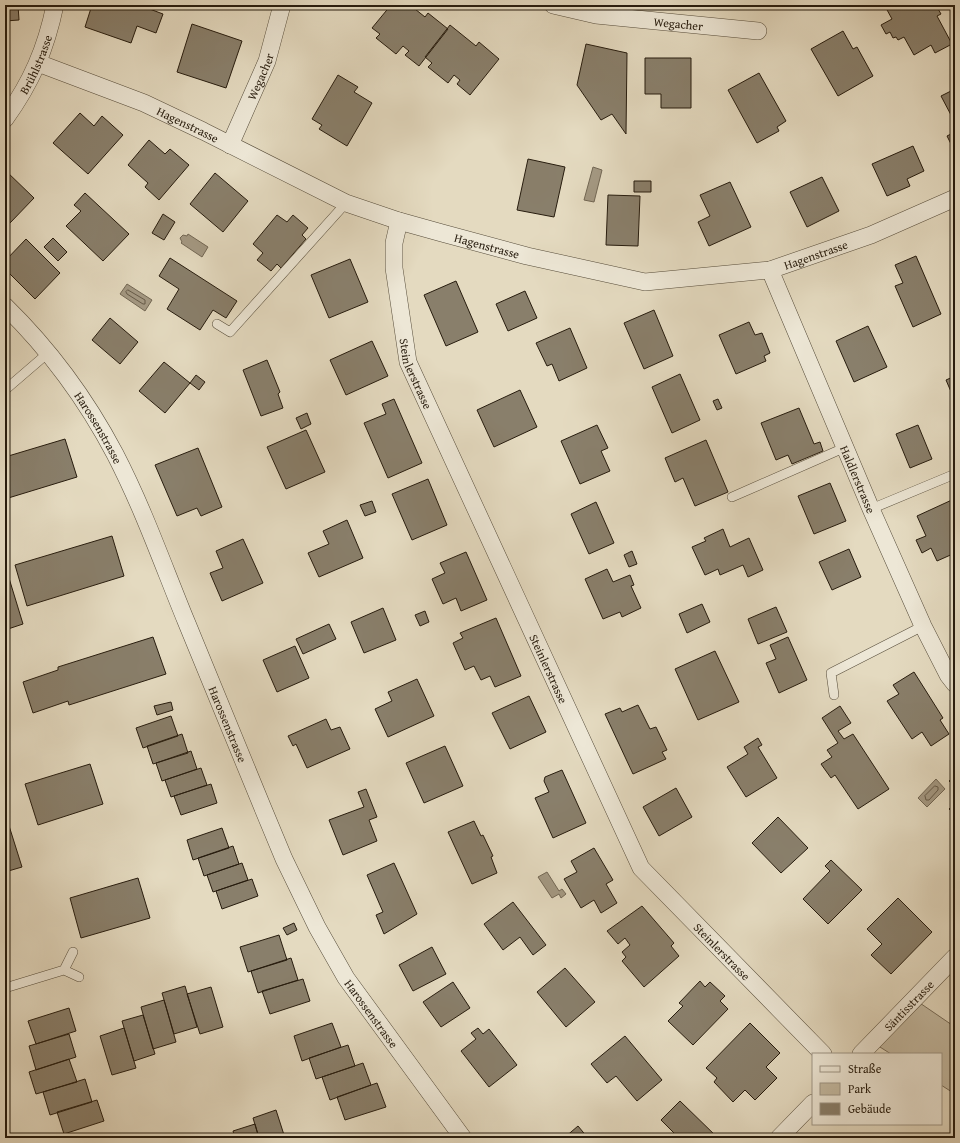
<svg xmlns="http://www.w3.org/2000/svg" width="960" height="1143" font-family="'Gentium Book Plus',serif">
	<style>
		.green { fill: #c4baa2; stroke: #766b58 }
		.water { fill: #a49983; stroke: #726754 }
		.lines { fill: none; stroke-linecap: round; stroke-linejoin: round }
		.shore { stroke: #665a48; stroke-width: 1 }
		.building { fill: #897f6b; stroke: #271c0e }
		.service-casing { stroke: #564c3a; stroke-width: 10 }
		.minor-casing { stroke: #564c3a; stroke-width: 18 }
		.service { stroke: #ede7d6; stroke-width: 9 }
		.minor { stroke: #ede7d6; stroke-width: 17 }
		.labels { text-anchor: middle; dominant-baseline: central; stroke-width: 3.5; stroke-linejoin: round; paint-order: stroke }
		.street-label { font-size: 12px; fill: #271c0e; stroke: #ede7d6 }
	</style>
	<rect width="100%" height="100%" fill="#e4dac0"/>
	<filter id="stains"><feTurbulence type="fractalNoise" baseFrequency=".005" numOctaves="4"/><feColorMatrix values="0 0 0 0 .2 0 0 0 0 .09 0 0 0 0 .02 0 0 0 .5 -.17"/></filter>
	<radialGradient id="worn" r=".72"><stop offset=".6" stop-color="#630" stop-opacity="0"/><stop offset="1" stop-color="#630" stop-opacity=".3"/></radialGradient>
	<!-- green -->
	<path class="green" d="M914,999L955,1027V1094L941,1085V1054H891L872,1042Z"/>
	<!-- water -->
	<path class="water" d="M593,167L602,170L594,202L584,200Z
		M188,234L208,247L202,257L181,243L182,242L180,238L183,235L187,236Z
		M127,284L152,300L145,311L120,294Z
		M936,779L945,789L927,807L918,798Z
		M547,872L559,891L562,889L566,894L561,898L559,894L552,898L538,877Z"/>
	<g class="lines">
		<!-- shore -->
		<path class="shore" d="M128,290L145,300V304H143L127,294L126,292Z
			M935,786L938,787V790L929,800H926L925,796Z"/>
	</g>
	<!-- building -->
	<path class="building" d="M5,5H18L19,20L5,21Z
		M92,5H108L119,9L121,5H139L163,14L156,33L137,26L131,43L85,27Z
		M216,5H252L251,9Z
		M391,5H410L425,17L428,13L448,29L419,66L405,55L409,51L403,46L396,54L376,38L380,34L372,28Z
		M892,5H931L933,9L937,7L941,14L937,16L952,44L935,53L931,45L914,55L904,37L898,40L896,37L893,38L890,32L886,34L881,25L892,19L886,8Z
		M192,24L242,41L226,88L177,72Z
		M450,25L476,46L479,42L499,59L470,95L457,84L460,80L454,75L448,83L428,67L432,63L425,57Z
		M843,31L853,49L857,47L873,76L838,96L811,49Z
		M586,44L627,53L626,134L612,114L601,120L577,85Z
		M645,58H691V108H661V94H645Z
		M759,73L786,121L777,127L779,131L757,143L728,90Z
		M338,75L358,87L354,92L372,103L347,146L319,129L322,125L312,119Z
		M955,89V113L951,115L941,96Z
		M80,113L94,126L102,116L123,135L88,174L53,143Z
		M955,132V152L947,136Z
		M149,140L165,154L170,149L189,165L159,200L145,187L148,183L128,165Z
		M913,146L924,171L907,179L910,186L887,196L872,164Z
		M528,159L565,167L554,217L517,210Z
		M5,170L34,198L10,223L5,219Z
		M215,173L248,201L223,232L190,204Z
		M822,177L839,211L807,227L790,192Z
		M634,181H651V192H634Z
		M730,182L751,227L709,246L698,222L710,216L700,195Z
		M85,193L129,234L103,261L66,226L81,211L74,205Z
		M608,195L640,196L638,246L606,245Z
		M163,214L175,222L164,240L152,233Z
		M277,215L287,222L293,215L308,228L302,235L306,239L281,268L277,264L271,271L257,260L263,253L253,244Z
		M53,238L67,252L58,261L44,247Z
		M26,239L60,273L35,299L5,269V261Z
		M916,256L941,314L913,327L895,286L903,283L895,265Z
		M170,258L237,301L226,318L213,310L200,330L167,309L179,289L159,276Z
		M350,259L368,302L329,318L311,275Z
		M456,281L478,332L446,346L424,295Z
		M525,291L537,318L508,331L496,304Z
		M654,310L673,356L644,369L624,323Z
		M110,318L138,342L120,364L92,340Z
		M749,322L755,335L762,333L770,353L764,356L766,361L736,374L719,335Z
		M868,326L887,367L854,382L836,341Z
		M570,328L587,368L559,381L552,364L547,366L536,343Z
		M372,341L388,376L346,395L330,360Z
		M267,360L280,392L278,394L283,408L261,416L243,370Z
		M164,362L190,383L165,413L139,391Z
		M680,374L700,420L672,433L652,387Z
		M196,375L205,382L199,390L190,383Z
		M955,376V401L946,380Z
		M520,390L537,427L494,447L477,410Z
		M394,399L422,463L388,478L364,423L386,414L382,404Z
		M718,399L722,408L717,410L713,401Z
		M799,408L814,444L820,442L823,451L792,464L788,455L776,460L761,423Z
		M307,413L311,424L301,429L296,418Z
		M597,425L608,448L601,451L610,471L580,484L561,441Z
		M918,425L932,459L910,468L896,434Z
		M306,430L325,472L286,489L267,447Z
		M65,439L77,477L5,499V457Z
		M706,440L728,492L695,506L683,478L675,482L665,458Z
		M198,448L222,507L201,516L197,508L177,516L155,465Z
		M428,479L447,525L412,540L392,494Z
		M830,483L846,521L814,534L798,496Z
		M954,499L955,553L937,561L931,548L922,553L916,540L926,536L917,516Z
		M372,501L376,512L365,516L360,505Z
		M596,502L614,543L589,554L571,514Z
		M347,520L363,558L319,577L308,553L329,544L323,531Z
		M723,529L730,547L749,538L763,570L748,577L743,565L720,575L718,569L705,575L692,547L706,541L704,538Z
		M112,536L124,576L27,606L15,565Z
		M243,539L263,583L222,601L210,573L223,568L216,551Z
		M849,549L861,577L832,590L819,562Z
		M632,551L637,564L629,567L624,555Z
		M466,552L487,600L461,611L456,598L443,604L432,579L445,573L440,563Z
		M5,565L23,624L5,630Z
		M607,569L613,582L630,575L634,585L631,586L641,608L622,617L620,612L603,619L585,579Z
		M702,604L710,622L687,633L679,614Z
		M776,607L787,632L758,644L748,619Z
		M383,608L396,640L364,653L351,622Z
		M425,611L429,622L420,626L415,615Z
		M496,618L521,676L495,687L490,676L481,680L474,666L465,670L453,643L463,638L460,633Z
		M329,624L336,639L303,654L296,639Z
		M153,637L166,674L69,705L68,701L33,713L23,682L58,670V667Z
		M788,637L807,680L779,693L766,663L776,659L770,645Z
		M295,646L309,678L277,692L263,660Z
		M715,651L739,702L698,720L675,669Z
		M914,672L943,718L940,720L949,734L931,746L922,732L912,739L887,701L899,694L893,685Z
		M417,679L434,716L388,737L375,709L392,701L388,692Z
		M529,696L546,732L510,749L492,713Z
		M171,702L173,710L157,715L154,706Z
		M638,705L650,729L656,727L667,750L662,752L666,759L633,774L605,714L620,708L622,712Z
		M840,706L851,723L838,731L844,739L853,734L889,789L858,809L835,775L831,778L821,764L832,757L827,750L838,743L822,718Z
		M171,716L178,736L143,748L136,728Z
		M326,719L331,730L340,727L350,749L307,768L296,744L293,746L288,736Z
		M182,734L188,753L153,764L147,746Z
		M758,738L762,745L758,747L777,778L746,797L727,767L748,754L744,747Z
		M445,746L463,786L424,803L406,763Z
		M191,751L197,769L162,781L156,763Z
		M90,764L103,804L38,825L25,784Z
		M201,768L207,785L171,797L165,780Z
		M562,770L586,823L553,838L535,798L549,792L544,781L545,777Z
		M955,776V787L949,781Z
		M211,784L217,803L181,815L174,796Z
		M676,788L692,817L659,836L643,807Z
		M366,789L377,817L369,820L377,841L343,855L329,820L364,807L358,792Z
		M955,803V815L949,809Z
		M5,813L22,867L5,872Z
		M778,817L808,848L781,873L752,843Z
		M474,821L481,836L483,835L493,856L491,857L497,873L472,884L448,832Z
		M222,828L229,848L193,860L187,840Z
		M233,846L239,864L204,876L198,858Z
		M594,848L613,880L606,884L617,903L601,913L594,900L581,908L564,879L577,872L571,861Z
		M831,860L862,890L828,924L803,899L830,871L825,866Z
		M242,863L248,880L213,892L207,875Z
		M394,863L417,914L384,934L376,915L383,912L367,875Z
		M138,878L150,918L81,938L70,898Z
		M252,879L258,896L222,909L216,891Z
		M898,898L932,932L891,974L871,955L882,944L867,929Z
		M513,902L546,945L533,955L520,937L503,950L484,924Z
		M642,906L674,943L671,946L679,956L644,987L622,961L626,957L622,952L630,945L625,938L618,944L607,931Z
		M294,923L297,930L287,935L283,928Z
		M279,935L287,960L248,972L240,947Z
		M432,947L446,974L413,991L399,965Z
		M291,958L298,980L258,993L251,971Z
		M565,968L595,1002L566,1027L537,992Z
		M303,979L310,1001L270,1014L262,991Z
		M700,981L705,987L710,982L725,996L720,1001L728,1009L693,1045L668,1021L683,1006L679,1003Z
		M453,982L470,1008L441,1027L423,1002Z
		M185,986L197,1027L174,1034L162,993Z
		M211,987L223,1027L200,1034L187,994Z
		M164,1000L176,1042L153,1049L141,1007Z
		M69,1008L76,1031L36,1044L28,1021Z
		M143,1015L155,1054L134,1061L122,1021Z
		M332,1023L341,1047L302,1061L294,1036Z
		M750,1023L780,1053L766,1067L777,1078L755,1100L745,1090L733,1102L714,1082L717,1078L706,1068Z
		M124,1028L136,1068L112,1075L100,1036Z
		M478,1028L483,1034L489,1029L517,1065L489,1087L461,1051L476,1039L471,1033Z
		M69,1034L76,1057L36,1070L29,1046Z
		M625,1036L662,1080L637,1101L616,1076L607,1083L591,1064Z
		M348,1045L355,1066L316,1079L309,1058Z
		M69,1059L77,1082L36,1094L29,1072Z
		M363,1063L371,1085L330,1100L322,1077Z
		M85,1079L92,1102L50,1115L43,1092Z
		M377,1083L386,1107L345,1120L337,1097Z
		M97,1100L104,1121L64,1134L57,1112Z
		M680,1101L718,1138H679L661,1120Z
		M276,1110L285,1138H259L253,1118Z
		M255,1124L259,1138H235L233,1131Z
		M578,1126L588,1138H564Z"/>
	<g class="lines">
		<defs>
			<path id="service" d="M217,324L230,332L346,203
				M5,390L48,353
				M732,497L846,447
				M871,509L955,474
				M834,695L831,673L923,626
				M64,970L73,952
				M5,988L64,970L79,977"/>
			<g id="minor">
				<path id="s1" d="M553,5L596,15L758,31"/>
				<path id="s2" d="M38,63L144,103L203,131L346,203L399,221L442,233L527,256L645,282L770,270L871,235L955,198"/>
				<path id="s3" d="M5,119C31,83 46,49 55,5"/>
				<path id="s4" d="M230,145L267,61L282,5"/>
				<path id="s5" d="M399,221L394,243V268L408,362L641,868L823,1054"/>
				<path id="s6" d="M770,270L871,509L923,626L948,675L955,684"/>
				<path id="s7" d="M5,306C49,349 86,399 115,454C143,508 163,565 186,621C219,701 251,780 284,859L317,927L346,978L463,1138"/>
				<path id="s8" d="M861,1054L955,957"/>
				<path d="M779,1138L813,1103"/>
			</g>
		</defs>
		<!-- service casing -->
		<use href="#service" class="service-casing"/>
		<!-- minor casing -->
		<use href="#minor" class="minor-casing"/>
		<!-- service -->
		<use href="#service" class="service"/>
		<!-- minor -->
		<use href="#minor" class="minor"/>
	</g>
	<g class="labels">
		<!-- street labels -->
		<g class="street-label">
			<text stroke="none"><textPath href="#s1" startOffset="127">Wegacher</textPath></text>
			<text stroke="none"><textPath href="#s3" startOffset="63">Brühlstrasse</textPath></text>
			<text stroke="none"><textPath href="#s4" startOffset="75">Wegacher</textPath></text>
			<text stroke="none"><textPath href="#s2" startOffset="162">Hagenstrasse</textPath></text>
			<text stroke="none"><textPath href="#s2" startOffset="486">Hagenstrasse</textPath></text>
			<text stroke="none"><textPath href="#s2" startOffset="822">Hagenstrasse</textPath></text>
			<text stroke="none"><textPath href="#s5" startOffset="156">Steinlerstrasse</textPath></text>
			<text stroke="none"><textPath href="#s7" startOffset="154">Harossenstrasse</textPath></text>
			<text stroke="none"><textPath href="#s6" startOffset="227">Haldlerstrasse</textPath></text>
			<text stroke="none"><textPath href="#s5" startOffset="480">Steinlerstrasse</textPath></text>
			<text stroke="none"><textPath href="#s7" startOffset="478">Harossenstrasse</textPath></text>
			<text stroke="none"><textPath href="#s5" startOffset="816">Steinlerstrasse</textPath></text>
			<text stroke="none"><textPath href="#s8" startOffset="68">Säntisstrasse</textPath></text>
			<text stroke="none"><textPath href="#s7" startOffset="802">Harossenstrasse</textPath></text>
		</g>
	</g>
	<!-- margin -->
	<rect width="960" height="1143" fill="none" stroke="#e4dac0" stroke-width="20"/>
	<rect x="6" y="6" width="948" height="1131" fill="none" stroke="#271c0e" stroke-width="2"/>
	<rect x="10" y="10" width="940" height="1123" fill="none" stroke="#271c0e"/>
	<!-- legend -->
	<rect x="812" y="1053" width="130" height="72" fill="#ede7d6" stroke="#9e9686"/>
	<rect x="820" y="1066" width="20" height="6" fill="#ede7d6" stroke="#9e9686"/>
	<text x="848" y="1073" font-size="12" fill="#271c0e">Straße</text>
	<rect x="820" y="1083" width="20" height="12" fill="#c4baa2" stroke="#9e9686"/>
	<text x="848" y="1093" font-size="12" fill="#271c0e">Park</text>
	<rect x="820" y="1103" width="20" height="12" fill="#897f6b" stroke="#9e9686"/>
	<text x="848" y="1113" font-size="12" fill="#271c0e">Gebäude</text>
	<rect width="100%" height="100%" filter="url(#stains)"/>
	<rect width="100%" height="100%" fill="url(#worn)"/>
</svg>
